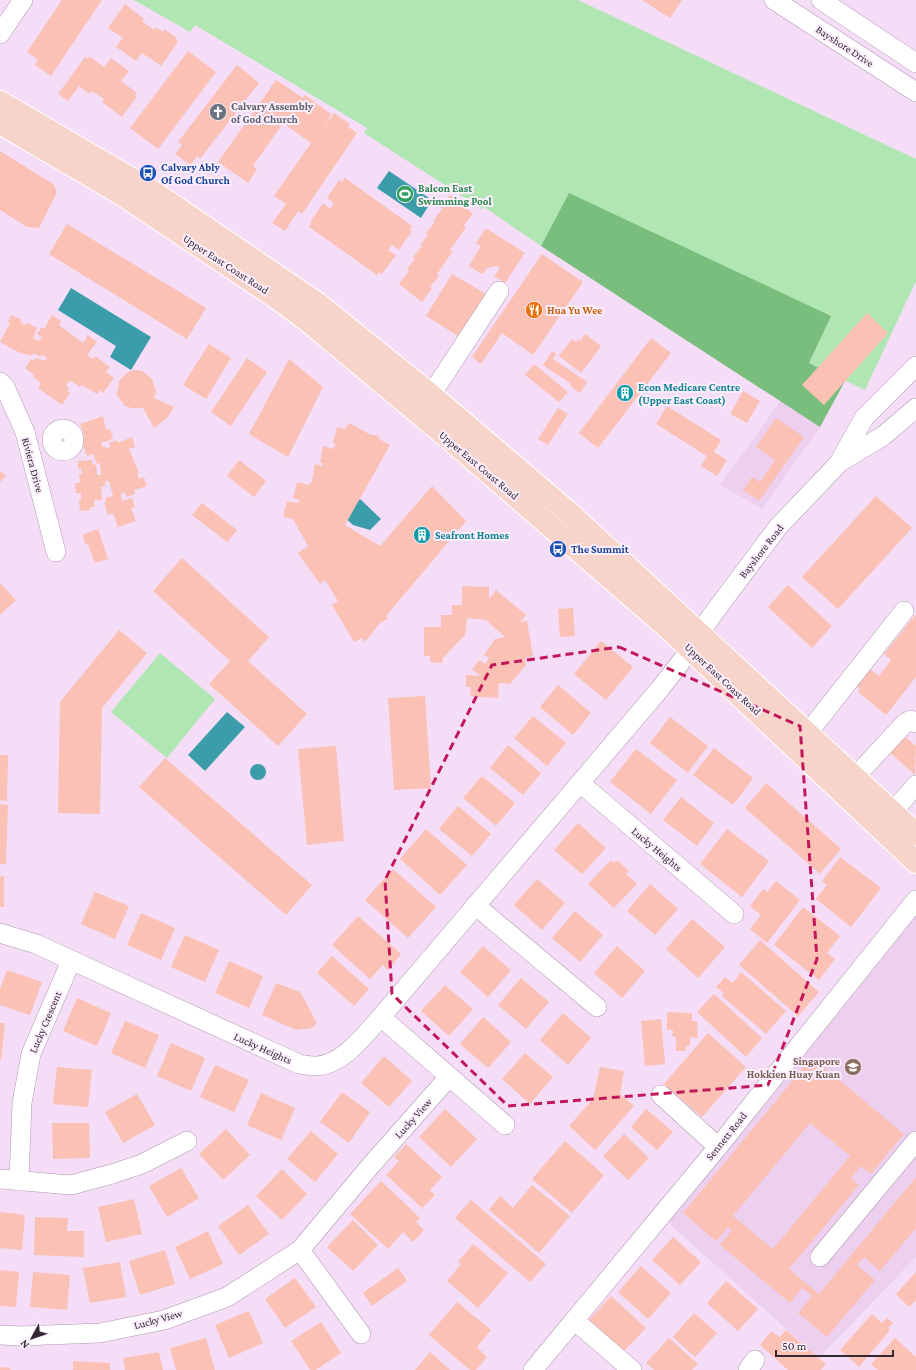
<svg xmlns="http://www.w3.org/2000/svg" width="916" height="1370" font-family="'Crimson Pro',serif">
	<style>
		.built { fill: #edd0f0 }
		.green { fill: #b0e6b2 }
		.forest { fill: #7abe7e }
		.water { fill: #3b9da9 }
		.building { fill: #fac1b4; fill-rule: evenodd }
		.lines { fill: none; stroke-linecap: round; stroke-linejoin: round }
		.minor-casing { stroke: #ad97af; stroke-width: 20 }
		.major-casing { stroke: #fff; stroke-width: 24 }
		.minor { stroke: #fff; stroke-width: 19 }
		.major { stroke: #f7d4ca; stroke-width: 22 }
		.marked { fill: none; stroke: #c2185b; stroke-width: 3; stroke-dasharray: 8 5; stroke-linejoin: round }
		.labels { text-anchor: middle; dominant-baseline: central; stroke-width: 4; stroke-linejoin: round; paint-order: stroke }
		.street-label { font-size: 11px; fill: #322933; stroke: #fdeefe }
		.worship-label { font-size: 11px; font-weight: bold; fill: #5b616d; stroke: #fdeefe; text-anchor: start }
		.transit-label { font-size: 11px; font-weight: bold; fill: #164399; stroke: #fdeefe; text-anchor: start }
		.leisure-label { font-size: 11px; font-weight: bold; fill: #27864d; stroke: #fdeefe; text-anchor: start }
		.food-label { font-size: 11px; font-weight: bold; fill: #c56008; stroke: #fdeefe; text-anchor: start }
		.culture-label { font-size: 11px; font-weight: bold; fill: #0d838f; stroke: #fdeefe; text-anchor: start }
		.education-label { font-size: 11px; font-weight: bold; fill: #785e54; stroke: #fdeefe; text-anchor: end }
	</style>
	<rect width="100%" height="100%" fill="#f5ddf8"/>
	<!-- built -->
	<path class="built" d="M781,400L820,427L762,509L720,485Z
		M916,914V1257L819,1358L665,1220Z"/>
	<!-- green -->
	<path class="green" d="M134,0H578L916,159V281L865,390L809,363L830,316L569,194L541,246L484,207L482,209L364,133L367,128L195,25L190,32Z
		M160,653L215,699L167,758L111,712Z"/>
	<!-- forest -->
	<path class="forest" d="M569,193L831,316L809,363L845,381L820,427L541,246Z"/>
	<!-- water -->
	<path class="water" d="M389,171L432,200L421,218L377,188Z
		M71,288L151,337L131,370L110,357L116,346L58,310Z
		M360,499L381,519L370,530L353,525L343,516Z
		M227,712L245,727L205,771L188,755Z
		M250 772a8 8 0 1 1 16 0a8 8 0 1 1-16 0Z"/>
	<!-- building -->
	<path class="building" d="M62,0H102L51,76L35,65L38,60L27,52Z
		M642,0H682L670,18Z
		M125,4L144,19L142,21L154,30L156,27L163,32L164,29L177,38L176,40L178,42L161,66L142,53L136,61L116,47L123,38L108,28Z
		M188,51L216,72L158,149L130,128Z
		M89,56L104,67L111,58L129,71L121,81L137,93L135,95L137,96L122,117L102,102L104,99L92,91L90,94L79,86L68,101L58,94L85,57L88,59Z
		M237,65L259,83L200,159L197,156L190,165L175,154L182,145L178,142Z
		M276,80L303,98L305,95L331,114L325,126L334,113L350,124L348,127L357,133L302,214L298,211L285,231L272,223L286,204L274,196L311,143L283,123L253,166L257,169L248,183L218,162Z
		M0,151L53,184L57,192L39,228L27,227L0,210Z
		M345,178L412,226L410,230L412,231L399,250L392,245L388,250L396,255L382,274L379,272L377,275L309,227L312,223L310,222L323,203L330,209L334,203L327,198L339,180L342,182Z
		M450,195L473,214L464,225L466,227L450,250L453,251L437,274L439,276L430,287L432,288L422,302L399,284L409,271L407,269L415,259L413,257L422,246L420,245L428,235L426,233L435,222L433,221L442,209L440,207Z
		M67,224L206,308L187,339L49,254Z
		M486,228L525,253L505,283L494,276L500,268L497,266L487,268L482,274L469,266L481,246L476,243Z
		M542,254L583,282L533,355L502,333L481,364L472,357Z
		M452,274L486,294L458,336L426,316Z
		M867,313L888,333L824,405L802,385Z
		M11,315L20,319L21,323L26,325L27,323L37,328L33,338L39,341L42,337L37,334L42,327L44,329L52,315L61,321L59,325L83,343L88,335L97,342L87,355L93,359L95,356L110,367L106,372L114,378L103,393L100,390L97,394L82,385L80,387L70,380L66,386L69,388L67,391L70,393L62,405L38,388L40,385V382L33,377L34,375L25,368L31,359L34,361L36,358L45,361L47,358L42,354L41,357L33,353L31,356L23,353L22,354L0,342L10,323L8,322Z
		M585,334L601,346L581,373L559,356L572,339L576,342L578,339L580,341Z
		M651,338L671,353L598,448L579,433Z
		M209,344L231,358L206,399L183,385Z
		M552,351L556,354L553,359L587,382L580,393L570,386L571,384L543,365Z
		M247,358L267,372L231,426L211,412Z
		M289,359L323,387L288,457L249,434Z
		M534,364L568,392L559,402L525,375Z
		M135,370L142,371L152,379L156,392L154,398L174,407L167,418L154,428L143,408H131L125,406L117,395L119,381L128,372Z
		M743,391L760,401L747,423L730,414Z
		M667,406L721,440L714,452L727,460L717,476L701,466L707,456L656,424Z
		M558,408L568,414L548,445L538,439Z
		M103,416L106,430L110,429L113,439L101,443L102,447L105,446L106,449L110,447L109,443L117,440L118,443L132,437L135,447L129,449L139,473H137L139,479L144,477L147,486L134,490L135,494L126,497L125,492L121,494L122,501L132,498L135,507L131,508L136,521L118,527L113,513L108,515L104,503L106,502L105,498L113,496L109,481H105V486L101,487L102,500H94L95,507H90V510L80,511L79,500L81,499V493H76L75,483H80L79,474H82L81,468L78,469V461L92,460V464L96,465L97,475H101L100,463L97,464L93,454L87,456L81,439L85,438L80,424Z
		M776,418L804,437L759,501L743,490L752,477L760,482L775,460L756,447Z
		M349,423L369,434L379,436V439L390,445L345,525L380,546L432,486L466,521L386,616L388,619L380,623L365,642L362,638L354,642L332,605L338,601L325,580L320,584L298,553L308,546L293,519L283,517L287,501L298,503L300,500L293,498L297,482L309,485L312,481L315,464L322,466L323,463H320L323,446L333,449L336,444L333,443L337,427L345,429Z
		M239,460L266,481L254,497L227,476Z
		M0,471L6,476L0,482Z
		M876,496L912,528L838,609L802,577Z
		M202,503L237,530L227,542L192,515Z
		M98,529L108,559L95,563L88,544L86,545L82,535Z
		M182,558L269,637L248,661L307,714L278,746L209,684L230,661L153,591Z
		M0,583L16,600L0,615Z
		M788,585L832,626L812,648L768,607Z
		M462,586L489,587V599L496,590L526,615L520,622L527,621L533,656L525,658L526,665L510,684L499,683L498,698L470,696L471,687H466V675L481,676L472,670L479,660L485,664L489,658L484,655L495,639L505,637L486,620L467,618L465,635L443,658L442,663L430,662V656H424V627H441V615H452V605H462Z
		M573,608L575,636L560,637L558,609Z
		M916,614V677L886,715L858,692L860,689L851,682L865,665L879,676L891,660L884,654Z
		M119,630L147,653L102,708L100,814L58,813L60,702Z
		M601,641L633,667L606,700L574,674Z
		M558,685L591,713L573,735L540,707Z
		M425,696L431,788L394,790L388,698Z
		M533,716L566,743L547,766L514,738Z
		M670,717L708,746L688,773L650,743Z
		M900,732L916,746L915,775L886,749Z
		M508,745L541,773L523,795L490,768Z
		M336,746L344,841L307,845L298,749Z
		M714,748L753,778L733,805L693,775Z
		M636,749L677,780L651,814L610,782Z
		M0,755H8L7,801L0,800Z
		M165,758L312,885L286,915L139,787Z
		M482,776L515,803L496,826L463,798Z
		M766,783L841,849L820,874L745,808Z
		M681,797L714,823L697,846L663,820Z
		M0,804L8,805L6,864H0Z
		M458,806L491,834L472,856L439,829Z
		M578,823L606,848L582,874L554,850Z
		M426,829L467,865L440,895L400,859Z
		M727,829L769,861L742,897L700,864Z
		M840,857L881,888L851,927L816,899L827,885L822,881Z
		M611,860L614,863L617,860L629,871L626,874L637,884L614,908L588,884Z
		M393,869L436,907L408,938L365,900Z
		M4,876V907H0V877Z
		M537,879L565,903L542,930L514,905Z
		M776,881L800,900L767,943L750,929L761,915L750,906L763,889L767,892Z
		M650,884L678,909L655,935L627,911Z
		M95,892L129,906L115,939L81,924Z
		M803,907L840,936L827,953L835,959L819,980L774,945Z
		M575,911L603,935L580,962L552,938Z
		M141,913L175,928L161,960L127,945Z
		M358,916L401,954L388,970L383,965L370,979L332,945Z
		M692,919L725,947L698,978L666,949Z
		M185,935L219,950L205,982L171,967Z
		M760,940L819,992L798,1016L739,965Z
		M483,946L511,970L488,997L460,972Z
		M617,946L645,971L622,998L594,973Z
		M332,956L369,989L354,1006L317,973Z
		M229,961L263,976L249,1008L215,993Z
		M7,970L42,982L30,1015L0,1005V989Z
		M741,972L786,1011L766,1034L722,996L724,993L716,987L725,977L733,983Z
		M521,978L549,1002L526,1029L498,1005Z
		M276,983L300,992L317,1023L312,1028L296,1030L262,1015Z
		M445,985L473,1009L449,1036L421,1011Z
		M714,994L762,1038L746,1057L697,1012Z
		M77,998L111,1013L97,1046L63,1031Z
		M667,1012L692,1013V1021H697L698,1038L690,1037V1046H686V1051H676V1037L672,1036L673,1030H667Z
		M563,1013L591,1038L568,1065L540,1040Z
		M483,1017L511,1042L488,1068L460,1044Z
		M661,1019L665,1064L645,1066L641,1021Z
		M125,1021L159,1035L145,1068L111,1053Z
		M0,1023H5L1,1060H0Z
		M708,1033L746,1067L702,1117L664,1084Z
		M171,1043L205,1058L191,1091L157,1076Z
		M525,1053L553,1077L530,1104L502,1079Z
		M384,1056L412,1081L389,1107L361,1083Z
		M812,1057L904,1134L871,1174L861,1166L851,1178L859,1185L789,1269L819,1294L916,1177V1228L880,1271L864,1257L857,1265L875,1280L827,1337L798,1313L812,1296L802,1288L790,1303L720,1245L732,1230L728,1227L716,1241L683,1213ZM810,1123L850,1156L773,1249L733,1216Z
		M215,1065L249,1080L234,1112L200,1097Z
		M57,1067L92,1070L88,1107L53,1104Z
		M600,1067L624,1071L620,1094L634,1106L595,1150L569,1126L593,1099Z
		M342,1092L370,1112L349,1143L320,1122Z
		M261,1093L295,1108L281,1140L247,1125Z
		M137,1094L155,1125L123,1143L105,1112Z
		M445,1109L477,1139L451,1167L419,1137Z
		M646,1109L673,1132L657,1150L631,1127Z
		M52,1123H89L90,1158L53,1159Z
		M226,1129L250,1155L223,1180L199,1154Z
		M311,1131L338,1154L315,1182L287,1159Z
		M624,1134L649,1158L628,1180L603,1156Z
		M565,1141L604,1175L572,1213L532,1179Z
		M406,1144L442,1177L430,1190L435,1195L422,1208L386,1175L399,1161L394,1157Z
		M181,1168L199,1198L167,1217L149,1186Z
		M282,1169L307,1194L282,1220L256,1196Z
		M381,1181L420,1218L416,1222L424,1230L413,1242L403,1232L388,1249L350,1214Z
		M532,1185L570,1216L539,1253L489,1210L500,1196L513,1208Z
		M134,1199L142,1234L106,1242L98,1207Z
		M471,1200L546,1264L530,1282L455,1218Z
		M248,1205L269,1234L239,1255L218,1226Z
		M0,1212L25,1215L22,1250L0,1248Z
		M35,1217L68,1218L67,1231H84V1257L34,1255Z
		M353,1220L378,1245L353,1271L327,1247Z
		M208,1231L223,1264L190,1279L175,1247Z
		M673,1237L701,1262L680,1285L652,1260Z
		M473,1244L508,1273L478,1308L447,1281L461,1264L458,1262Z
		M165,1250L175,1284L140,1295L129,1261Z
		M120,1262L126,1297L90,1303L83,1268Z
		M641,1266L671,1293L648,1319L618,1292Z
		M398,1268L407,1281L372,1306L363,1293Z
		M0,1270L19,1272L16,1307L0,1306Z
		M33,1272L70,1275L67,1310L30,1307Z
		M916,1272V1300L909,1307L896,1294Z
		M295,1278L316,1307L285,1328L265,1299Z
		M726,1281L758,1309L738,1331L707,1303Z
		M611,1296L646,1328L623,1352L589,1320Z
		M457,1302L491,1330L477,1347L487,1357L476,1370H470L429,1335Z
		M249,1311L263,1343L229,1358L215,1325Z
		M694,1313L717,1333L695,1357L673,1337Z
		M872,1314L882,1323L887,1318L893,1323L888,1328L890,1330L859,1367L840,1350Z
		M321,1322L341,1353L316,1370H310L291,1341Z
		M786,1330L826,1364L821,1370H788L760,1345L771,1331L780,1337Z
		M206,1338L215,1370H176L170,1348Z
		M669,1338L698,1364L692,1370H654L646,1363Z
		M895,1338L916,1357V1370H878L871,1364Z
		M159,1352L163,1370H125L123,1358Z
		M430,1352L450,1370H415Z
		M73,1361L110,1363V1370H73Z
		M0,1367L11,1368L10,1370H0Z"/>
	<g class="lines">
		<defs>
			<path id="minor" d="M774,0L916,92
				M821,0L916,63
				M0,34L23,0
				M0,382L5,387L25,432L56,552
				M431,395L499,291
				M52 440a11 11 0 1 1 22 0a11 11 0 1 1-22 0Z
				M840,461L864,418L916,366
				M807,734L904,611
				M854,778L906,722L911,720L916,723
				M580,783L734,914
				M892,813L916,785
				M475,905L597,1007
				M0,933L36,944L299,1064C305,1065 311,1066 317,1066C344,1064 365,1034 381,1017L659,690L691,649L710,618L778,527L840,462L883,436L916,408
				M381,1017L505,1125
				M661,1095L718,1147
				M0,1179L71,1185L112,1174L142,1164L187,1141
				M19,1181L22,1103L31,1054L71,961
				M300,1250L361,1334
				M820,1257L916,1141
				M574,1320L632,1370
				M0,1335L21,1336L100,1333L164,1320L227,1297L300,1250L372,1164L449,1077
				M533,1370L718,1147L916,900
				M748,1370L755,1360"/>
			<path id="major" d="M0,102L152,191L318,304L431,395L567,511L916,834
				M0,123L123,195L274,296L308,321L452,441L668,628L916,862"/>
		</defs>
		<!-- minor casing -->
		<use href="#minor" class="minor-casing"/>
		<!-- major casing -->
		<use href="#major" class="major-casing"/>
		<!-- minor -->
		<use href="#minor" class="minor"/>
		<!-- major -->
		<use href="#major" class="major"/>
	</g>
	<!-- marked area -->
	<path class="marked" d="M619,647L800,726L817,959L768,1085L508,1106L392,994L385,880L492,665Z"/>
	<!-- icons -->
	<defs>
		<symbol id="church-disc" viewBox="-11 -11 22 22"><circle r="9.5" fill="#6b7280" stroke="#fdeefe"/><path d="M-1.2-6h2.4v3.5h3.3v2.4h-3.3V6h-2.4V-.1h-3.3v-2.4h3.3Z" fill="#fff"/></symbol>
		<symbol id="bus-disc" viewBox="-11 -11 22 22"><circle r="9.5" fill="#1a4fb4" stroke="#fdeefe"/><path d="M-5-6H5V4H4V6H2V4H-2V6H-4V4H-5ZM-3.5-4V0h7V-4ZM-3.5 1.2v1.5H-2V1.2ZM2 1.2v1.5H3.5V1.2Z" fill="#fff"/></symbol>
		<symbol id="stadium-disc" viewBox="-11 -11 22 22"><circle r="9.5" fill="#2e9e5b" stroke="#fdeefe"/><path d="M0-5a6.5 5 0 1 0 0 10a6.5 5 0 1 0 0-10ZM-3.5-1.8h7v3.6h-7Z" fill="#fff"/></symbol>
		<symbol id="restaurant-disc" viewBox="-11 -11 22 22"><circle r="9.5" fill="#e8710a" stroke="#fdeefe"/><path d="M-5-6h1v4h1v-4h1v4h1v-4h1v5L-1.5 .5V6h-2V.5L-5-1ZM5-6V6H3V1.5H1.5Q1.5-4 5-6Z" fill="#fff"/></symbol>
		<symbol id="building-disc" viewBox="-11 -11 22 22"><circle r="9.5" fill="#0f9aa8" stroke="#fdeefe"/><path d="M-4-6H4V6H1V3H-1V6H-4ZM-2.5-4.3h1.7v1.8h-1.7ZM.8-4.3h1.7v1.8H.8ZM-2.5-1h1.7V.8h-1.7ZM.8-1h1.7V.8H.8Z" fill="#fff"/></symbol>
		<symbol id="school-disc" viewBox="-11 -11 22 22"><circle r="9.5" fill="#8d6e63" stroke="#fdeefe"/><path d="M0-5L7-2L0 1L-7-2ZM-4 1L0 2.5L4 1V4Q0 6-4 4Z" fill="#fff"/></symbol>
	</defs>
	<g fill-rule="evenodd">
		<use href="#church-disc" x="208" y="102" width="20" height="20"/>
		<use href="#bus-disc" x="138" y="163" width="20" height="20"/>
		<use href="#stadium-disc" x="395" y="184" width="20" height="20"/>
		<use href="#restaurant-disc" x="524" y="300" width="20" height="20"/>
		<use href="#building-disc" x="615" y="383" width="20" height="20"/>
		<use href="#building-disc" x="412" y="525" width="20" height="20"/>
		<use href="#bus-disc" x="548" y="539" width="20" height="20"/>
		<use href="#school-disc" x="843" y="1057" width="20" height="20"/>
	</g>
	<g class="labels">
		<!-- street labels -->
		<g class="street-label">
			<text transform="translate(845 46) rotate(33)">Bayshore Drive</text>
			<text transform="translate(226 264) rotate(33)">Upper East Coast Road</text>
			<text transform="translate(33 465) rotate(75)">Riviera Drive</text>
			<text transform="translate(479 465) rotate(40)">Upper East Coast Road</text>
			<text transform="translate(761 551) rotate(-52)">Bayshore Road</text>
			<text transform="translate(723 679) rotate(43)">Upper East Coast Road</text>
			<text transform="translate(657 849) rotate(40)">Lucky Heights</text>
			<text transform="translate(45 1022) rotate(-67)">Lucky Crescent</text>
			<text transform="translate(263 1048) rotate(24)">Lucky Heights</text>
			<text transform="translate(413 1118) rotate(-48)">Lucky View</text>
			<text transform="translate(726 1136) rotate(-51)">Sennett Road</text>
			<text transform="translate(158 1319) rotate(-15)">Lucky View</text>
		</g>
		<!-- worship labels -->
		<g class="worship-label">
			<text x="231" y="106">Calvary Assembly<tspan x="231" dy="13">of God Church</tspan></text>
		</g>
		<!-- transit labels -->
		<g class="transit-label">
			<text x="161" y="167">Calvary Ably<tspan x="161" dy="13">Of God Church</tspan></text>
			<text x="571" y="549">The Summit</text>
		</g>
		<!-- leisure labels -->
		<g class="leisure-label">
			<text x="418" y="188">Balcon East<tspan x="418" dy="13">Swimming Pool</tspan></text>
		</g>
		<!-- food labels -->
		<g class="food-label">
			<text x="547" y="310">Hua Yu Wee</text>
		</g>
		<!-- culture labels -->
		<g class="culture-label">
			<text x="638" y="387">Econ Medicare Centre<tspan x="638" dy="13">(Upper East Coast)</tspan></text>
			<text x="435" y="535">Seafront Homes</text>
		</g>
		<!-- education labels -->
		<g class="education-label">
			<text x="840" y="1061">Singapore<tspan x="840" dy="13">Hokkien Huay Kuan</tspan></text>
		</g>
	</g>
	<!-- north arrow -->
	<g transform="translate(32 1338) rotate(230)" stroke="#fdeefe" stroke-width="3" paint-order="stroke">
	<path d="M0-3L7 15L0 10L-7 15Z" fill="#322933"/>
	<text y="-6" font-size="11" font-weight="bold" text-anchor="middle" fill="#322933">N</text>
	</g>
	<!-- scale -->
	<path d="M776 1350v6h117v-6" fill="none" stroke="#322933" stroke-width="2"/>
	<text x="782" y="1350" font-size="12" fill="#322933" stroke="#fdeefe" stroke-width="3" paint-order="stroke">50 m</text>
</svg>
